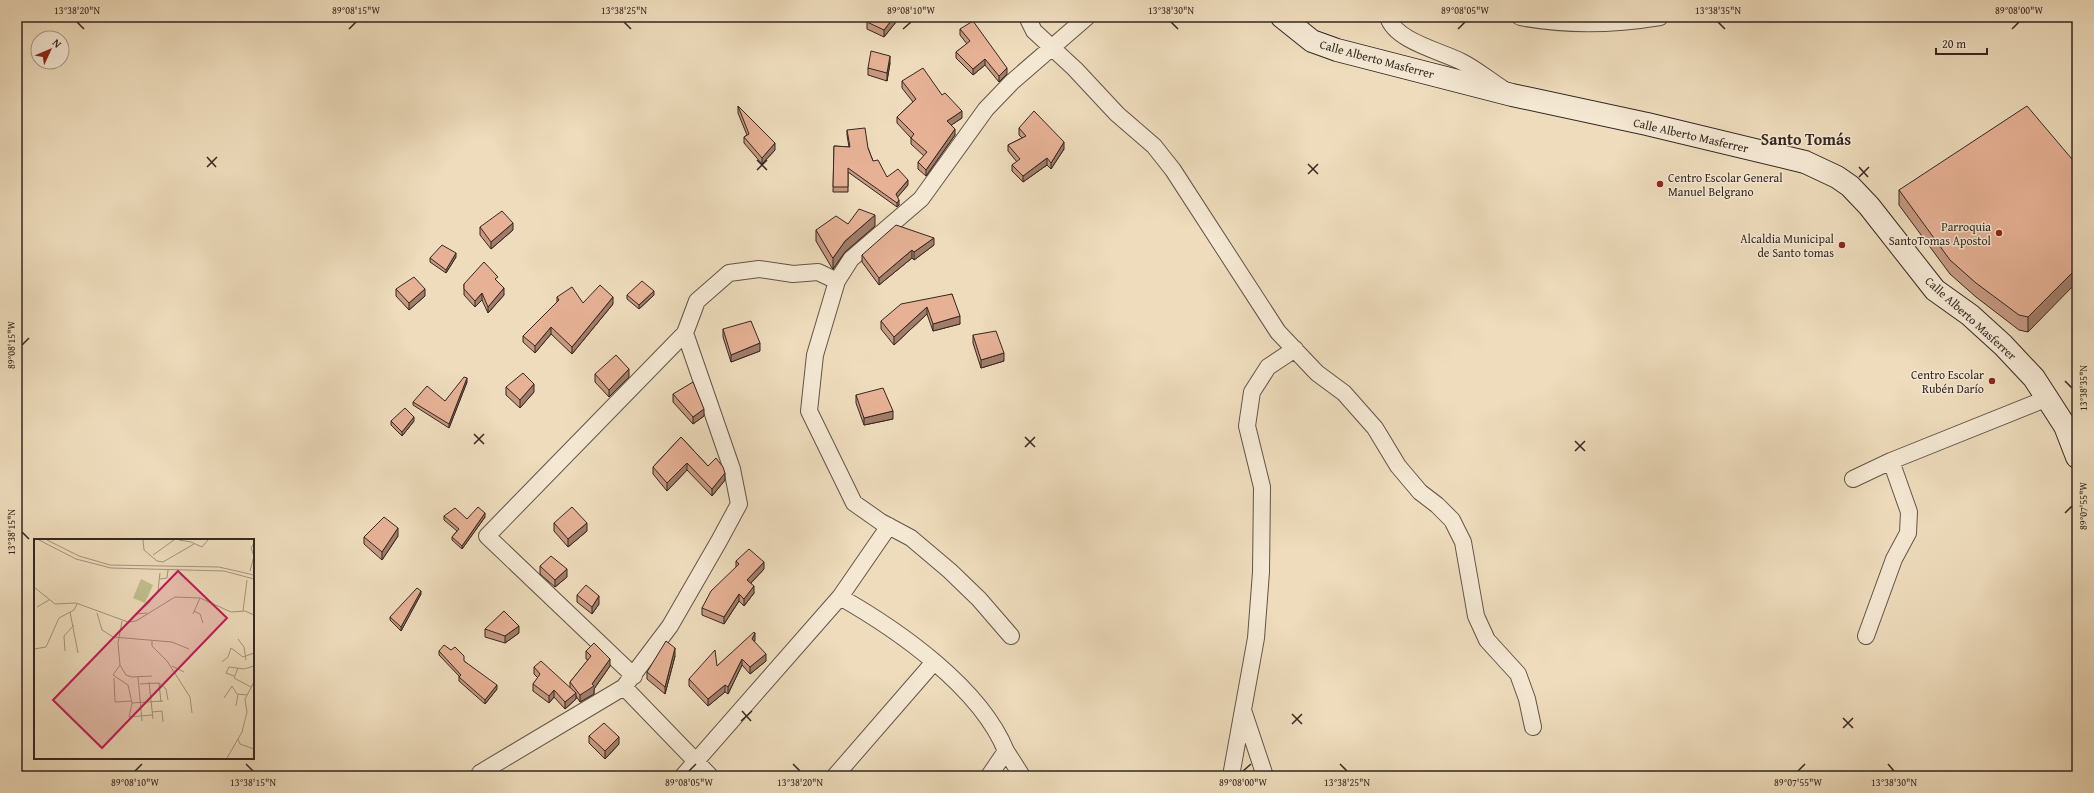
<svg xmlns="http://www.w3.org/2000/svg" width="2094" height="793" font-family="'Gentium Book Plus',serif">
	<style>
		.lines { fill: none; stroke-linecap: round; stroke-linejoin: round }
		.minor-casing { stroke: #635448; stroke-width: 18 }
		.secondary-casing { stroke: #352721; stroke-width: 24 }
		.minor { stroke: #f4e8d3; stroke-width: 16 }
		.secondary { stroke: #f4e8d3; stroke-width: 22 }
		.wall { fill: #c69880; stroke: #352721 }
		.shaded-wall { fill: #a17c68; stroke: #352721 }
		.building { fill: #e6b195; stroke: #352721 }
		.ticks { fill: none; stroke: #352721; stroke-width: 1.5 }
		.poi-dot { fill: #8f2418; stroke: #f4e8d3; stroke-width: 1.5 }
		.labels { text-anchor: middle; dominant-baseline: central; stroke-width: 3; stroke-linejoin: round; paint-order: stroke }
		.street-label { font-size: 12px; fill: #352721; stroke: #f4e8d3 }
		.poi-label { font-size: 12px; fill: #352721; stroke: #f4e8d3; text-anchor: end }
		.district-label { font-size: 16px; font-weight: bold; fill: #352721; stroke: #f4e8d3 }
		.inset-road { fill: none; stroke: #a4947e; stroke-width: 1 }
		.view { fill: #c2185b; fill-opacity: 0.15; stroke: #c2185b; stroke-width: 2 }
		.inset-edge { fill: none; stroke: #352721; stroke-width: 2 }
		.neatline { fill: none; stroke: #352721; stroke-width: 1.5 }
		.ticks-label { font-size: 10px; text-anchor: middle; fill: #352721 }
	</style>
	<rect width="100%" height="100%" fill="#eedcbc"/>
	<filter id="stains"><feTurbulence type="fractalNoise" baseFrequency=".005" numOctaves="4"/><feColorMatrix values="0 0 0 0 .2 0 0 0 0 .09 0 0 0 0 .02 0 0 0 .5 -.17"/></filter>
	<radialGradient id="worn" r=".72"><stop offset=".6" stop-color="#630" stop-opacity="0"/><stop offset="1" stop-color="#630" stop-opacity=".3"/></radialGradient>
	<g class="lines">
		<defs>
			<path id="minor" d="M1027,17L1034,31L1075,69L1117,114L1154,146L1173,170L1278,332L1317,373L1344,393L1375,428L1398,466L1420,492L1437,505L1452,520L1463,542L1476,616L1487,640L1518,674L1527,699L1533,727
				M1388,17C1395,41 1441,51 1462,62C1476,69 1489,80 1503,89
				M1520,17C1567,26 1612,25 1660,17
				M1853,479L1891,461L2048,398
				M840,597C898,630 980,687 1006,751L989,776
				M1011,636L979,599L950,571L911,538L881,522L854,503L809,411L815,355L837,281L851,259L921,199L986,109L1012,82L1087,17
				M1866,636L1894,559L1908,533L1909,512L1891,461
				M634,676L487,536L685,333
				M1244,713L1265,776
				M1006,751L1022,776
				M483,776L480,773L624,687
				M683,776L840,597L889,526
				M710,776L624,687L670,626L719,541L739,504L732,469L685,333L697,301L729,273L759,269L793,274L818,272L837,281
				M835,776L934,662
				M1231,776L1256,638L1261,572L1262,487L1247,426L1252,392L1268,367L1295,349"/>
			<path id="secondary" d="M1282,17L1312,41L1337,50L1512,95L1647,124L1805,162L1837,177L1850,186L1869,206L1935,290L1970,315L2003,345L2034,378L2065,426L2077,457"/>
		</defs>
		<!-- minor casing -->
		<use href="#minor" class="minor-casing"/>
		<!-- secondary casing -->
		<use href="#secondary" class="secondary-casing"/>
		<!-- minor -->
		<use href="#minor" class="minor"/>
		<!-- secondary -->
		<use href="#secondary" class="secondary"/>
	</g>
	<!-- wall -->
	<path class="wall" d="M871,17H900L884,37L867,29V22Z
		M960,29L1007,74L999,82L985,65L973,75L956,58V52L967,44L960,35Z
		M890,63L887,81L868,75V68Z
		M902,81L942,95L962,118L951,125L955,135L926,176L918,169V162L924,156L911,144V138L897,123V117L913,102L902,88Z
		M738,106L775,150L762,164L744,143V137L747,135L738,113Z
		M1019,128L1064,149L1051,169L1047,165L1023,182L1012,171V165L1017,162L1008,151V145L1022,138L1019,135Z
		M847,130L868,148L873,161L887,177L908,185L897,197L899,205L897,207L848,172V192H833L834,146L849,147L847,135Z
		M2077,165L2028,332L2019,330L1976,297L1950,274L1899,205V190Z
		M848,224L875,226L845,252L833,269L832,268L816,241V230Z
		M480,227L513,230L491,249L480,235Z
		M934,245L914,260L912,258L879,285L862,262V255Z
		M456,257L446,273L430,262V258Z
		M498,282L504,295L488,313L482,300L475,307L464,295V284Z
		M396,289L425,296L409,310L396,296Z
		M952,294L960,324L933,331L927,314L894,345L881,329V321Z
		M627,295H654L639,309L627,299Z
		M557,297L583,303L613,304L572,354L551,334L535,353L523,342V336L557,302Z
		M723,329L760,351L731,362L723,337Z
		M973,335L1004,361L981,368L973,343Z
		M595,374L629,377L609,397L595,382Z
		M467,382L449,428L413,405V402L445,401Z
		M506,387L534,392L520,408L506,395Z
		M673,394L704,416L693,424L673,402Z
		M856,395L893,419L864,425L856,403Z
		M391,421H414L402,436L391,425Z
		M681,437L708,466L725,480L712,496L687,470L667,491L653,474V467Z
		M444,516L467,519L485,517L462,549L452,540V537L457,531L444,520Z
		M554,523L587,531L568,547L554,531Z
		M398,536L382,560L364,544V537Z
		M736,561L764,569L751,583L754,593L744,606L739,601L724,624L702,615V608L736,567Z
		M540,566L567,577L555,587L540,574Z
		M421,594L401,631L390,620V617Z
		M577,595L599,604L592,614L577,602Z
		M485,629L519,633L505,643L485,637Z
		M755,640L754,642L766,661L750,674L742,665L728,694L725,692L708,706L689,686V679L717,666Z
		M439,651L464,661L497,689L485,704L459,681V676L439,655Z
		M586,651L610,666L594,689V694L580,702L576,696V699L565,709L554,697L549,703L533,691V684L538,678L534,674V667L570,688V682L588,660L586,659Z
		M675,656L665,694L647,679V672Z
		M589,736L619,744L605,759L589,743Z"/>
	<!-- shaded-wall -->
	<path class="shaded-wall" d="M894,17H900L884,37V30Z
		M890,56V63L887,81V73Z
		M985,59V65L973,75V69Z
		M1007,68V74L999,82V76Z
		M962,111V118L947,128V121Z
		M955,129V135L926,176V170Z
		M1064,142V149L1051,169V163Z
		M775,143V150L762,164V158Z
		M1047,158V165L1023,182V176Z
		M908,180V185L896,199V194Z
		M899,200V205L897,207V203Z
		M875,215V226L845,252L833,269V258L845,241Z
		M513,223V230L491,249V242Z
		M934,238V245L914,260V252Z
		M912,250V258L879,285V278Z
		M456,253V257L446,273V270Z
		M2077,268V282L2028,332V317Z
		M504,288V295L488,313V307Z
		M425,289V296L409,310V303Z
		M654,291V295L639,309V305Z
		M482,293V300L475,307V301Z
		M613,297V304L572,354V347Z
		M927,307V314L894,345V337Z
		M960,316V324L933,331V324Z
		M551,327V334L535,353V346Z
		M760,343V351L731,362V355Z
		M1004,353V361L981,368V360Z
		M629,369V377L609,397V390Z
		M467,378V382L449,428V424Z
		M534,384V392L520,408V400Z
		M704,409V416L693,424V417Z
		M893,411V419L864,425V418Z
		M414,417V421L402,436V432Z
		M687,463V470L667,491V483Z
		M725,473V480L712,496V489Z
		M485,513V517L462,549V546Z
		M587,523V531L568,547V539Z
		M398,528V536L382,560V552Z
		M764,562V569L747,587V580Z
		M567,569V577L555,587V580Z
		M754,586V593L744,606V599Z
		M421,591V594L401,631V627Z
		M739,594V601L724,624V617Z
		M599,596V604L592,614V607Z
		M519,626V633L505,643V636Z
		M755,633V640L752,646V639Z
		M675,648V656L665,694V687Z
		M766,654V661L750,674V667Z
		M610,659V666L594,689V694L580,702V695L592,684Z
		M742,659V665L728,694V687Z
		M497,685V689L485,704V700Z
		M725,685V692L708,706V699Z
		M554,690V697L549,703V696Z
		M576,693V699L565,709V702Z
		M619,737V744L605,759V751Z"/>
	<!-- building -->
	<path class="building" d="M871,17H894L884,30L867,22Z
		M973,21L1007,68L999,76L985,59L973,69L956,52L970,41L960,29Z
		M871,51L890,56L887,73L868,68Z
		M923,68L942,95L945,93L962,111L947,121L955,129L926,170L918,162L927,152L911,138L914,134L897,117L916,99L902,81Z
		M738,106L775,143L762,158L744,137L749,134Z
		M2027,106L2077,165V268L2028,317L2019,315L1976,283L1950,260L1899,190Z
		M1034,111L1064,142L1051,163L1047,158L1023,176L1012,165L1020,159L1008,145L1026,136L1019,128Z
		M865,128L868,148L873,161L878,160L887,177L898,169L908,180L896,194L899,200L897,203L848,168V187H833L834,146L850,147L847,130Z
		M859,209L875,215L845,241L833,258L832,257L816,230L836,216L848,224Z
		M502,211L513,223L491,242L480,227Z
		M896,225L934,238L914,252L912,250L879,278L862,255Z
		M442,245L456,253L446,270L430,258Z
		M484,262L498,277L495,279L504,288L488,307L482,293L475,301L464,289V284Z
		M414,277L425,289L409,303L396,289Z
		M642,281L654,291L639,305L627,295Z
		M600,285L613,297L572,347L551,327L535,346L523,336L559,300L557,297L572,287L583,303Z
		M952,294L960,316L933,324L927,307L894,337L881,321L901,304Z
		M751,321L760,343L731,355L723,329Z
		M996,331L1004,353L981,360L973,335Z
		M616,355L629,369L609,390L595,374Z
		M523,373L534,384L520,400L506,387Z
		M464,377L467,378L449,424L413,402L427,386L445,401Z
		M693,382L704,409L693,417L673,394Z
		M883,388L893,411L864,418L856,395Z
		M405,408L414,417L402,432L391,421Z
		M681,437L708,466L716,458L723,467L725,473L712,489L687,463L667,483L653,467Z
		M478,507L485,513L462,546L452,537L459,529L444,516L455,508L467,519Z
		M572,507L587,523L568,539L554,523Z
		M384,517L398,528L382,552L364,537Z
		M749,549L764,562L747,580L754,586L744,599L739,594L724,617L702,608L711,591L739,564L736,561Z
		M551,556L567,569L555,580L540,566Z
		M586,585L599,596L592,607L577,595Z
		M417,588L421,591L401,627L390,617Z
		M504,611L519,626L505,636L485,629Z
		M754,632L755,633L752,639L766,654L750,667L742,659L728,687L725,685L708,699L689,679L715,650L717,666Z
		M666,641L675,648L665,687L647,672Z
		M594,643L610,659L592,684L594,686L580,695L570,682L591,656L586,651Z
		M444,645L451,650L455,647L464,656V661L497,685L485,700L459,677L461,675L439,651Z
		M541,661L576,693L565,702L554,690L549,696L533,684L540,674L534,667Z
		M604,723L619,737L605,751L589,736Z
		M606,771L611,776H600Z"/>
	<!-- ticks -->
	<path class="ticks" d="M77,22L84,29M624,22L631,29M1171,22L1178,29M1718,22L1725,29M349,29L356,22M903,29L911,22M1458,29L1465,22M2012,29L2019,22M207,157L216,167M757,160L767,170M1308,164L1318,174M207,167L217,157M1859,167L1868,177M757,170L767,160M1308,174L1318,164M1859,177L1869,167M22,345L29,338M2065,381L2072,388M474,434L484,444M1025,437L1035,447M1575,441L1585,451M474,444L484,434M1025,447L1035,437M1575,451L1585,441M2065,513L2072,506M22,532L29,539M742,711L751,721M1292,714L1302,724M1843,718L1853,728M741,721L752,711M1292,724L1302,714M1843,728L1853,718M246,764L253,771M793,764L800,771M1340,764L1347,771M1888,764L1894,771M135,771L142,764M689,771L696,764M1243,771L1251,764M1798,771L1805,764"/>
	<!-- markers -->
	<g class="poi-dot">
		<circle cx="1660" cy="184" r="4"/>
		<circle cx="1999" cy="233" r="4"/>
		<circle cx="1842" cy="245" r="4"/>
		<circle cx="1992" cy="381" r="4"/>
	</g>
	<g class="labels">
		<!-- street labels -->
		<g class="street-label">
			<text transform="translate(1377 59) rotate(15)">Calle Alberto Masferrer</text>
			<text transform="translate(1691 135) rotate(13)">Calle Alberto Masferrer</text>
			<text transform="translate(1971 318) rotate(42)">Calle Alberto Masferrer</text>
		</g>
		<!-- poi labels -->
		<g class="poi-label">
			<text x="1668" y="177" text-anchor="start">Centro Escolar General<tspan x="1668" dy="14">Manuel Belgrano</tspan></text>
			<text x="1991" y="226">Parroquia<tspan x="1991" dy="14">SantoTomas Apostol</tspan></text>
			<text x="1834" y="238">Alcaldia Municipal<tspan x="1834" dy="14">de Santo tomas</tspan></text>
			<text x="1984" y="374">Centro Escolar<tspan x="1984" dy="14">Rubén Darío</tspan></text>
		</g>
		<!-- district labels -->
		<g class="district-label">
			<text x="1806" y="139">Santo Tomás</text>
		</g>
	</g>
	<!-- overview -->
	<g transform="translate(34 539)">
		<rect width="220" height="220" fill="#eedcbc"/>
		<path d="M107,40L119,46L111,64L99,59Z" fill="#bebf8d"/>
		<path class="inset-road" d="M5,1L42,20L77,29L190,32L220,40M13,1L45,17L76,26L185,28L220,36M109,1L110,11L123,22L129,23L160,5M145,1L157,3L168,8L174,1M119,16L140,1M216,32L220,17L217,9L220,4M126,40L133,39L134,31M0,48L21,65L42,64L94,83L102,82L141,58L166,59L197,73L211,72L220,76M3,68L15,61M160,72L166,75L169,84M209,72L213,41M36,73L44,114M63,74L68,91L79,98L138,103L155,110M113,74L102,75L115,64L124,52L126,34M159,75L166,59M88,82L84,104L86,126L92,136L98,138L118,137M204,100L210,108L212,121M118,102V107L133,122L156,158L158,174M0,110L12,108L25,79L40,71L43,65M31,112L30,97L40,86M188,123L194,118L197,109L209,118L220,114M86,126L79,136L94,146L98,164L129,162M138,127L150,133M204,129L200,139L217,148M200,137L192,134L195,128L210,130L220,127M104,138L108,182M80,139L81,163L98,162M115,143L119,180M125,144L132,150L134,161M106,145L125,144L127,163M190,159L198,147L203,155L213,156M98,164L95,178L118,176M202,167L204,155M118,173L128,172L129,183M204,200L206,205L220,210M193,219L208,193L213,173L211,160L220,143"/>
		<path class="view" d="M144,32L193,79L68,209L19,161Z"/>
		<rect width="220" height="220" class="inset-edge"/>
	</g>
	<!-- margin -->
	<rect width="2094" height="793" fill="none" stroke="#eedcbc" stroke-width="44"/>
	<!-- north arrow -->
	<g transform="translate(50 50) rotate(46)"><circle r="19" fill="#f4e8d3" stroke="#a89b8c"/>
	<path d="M0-3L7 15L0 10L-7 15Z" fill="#8f2418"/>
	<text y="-6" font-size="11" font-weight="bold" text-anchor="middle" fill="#352721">N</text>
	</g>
	<!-- scale -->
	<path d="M1936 48v6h51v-6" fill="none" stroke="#352721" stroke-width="2"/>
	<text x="1942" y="48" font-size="12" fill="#352721" stroke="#f4e8d3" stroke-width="3" paint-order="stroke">20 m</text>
	<rect x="22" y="22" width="2050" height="749" class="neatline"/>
	<g class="ticks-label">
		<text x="77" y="14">13°38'20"N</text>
		<text x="356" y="14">89°08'15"W</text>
		<text x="624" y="14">13°38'25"N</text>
		<text x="911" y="14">89°08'10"W</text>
		<text x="1171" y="14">13°38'30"N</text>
		<text x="1465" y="14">89°08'05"W</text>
		<text x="1718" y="14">13°38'35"N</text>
		<text x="2019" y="14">89°08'00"W</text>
		<text transform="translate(11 345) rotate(-90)" y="4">89°08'15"W</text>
		<text transform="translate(2083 388) rotate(-90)" y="4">13°38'35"N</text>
		<text transform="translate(2083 506) rotate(-90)" y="4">89°07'55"W</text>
		<text transform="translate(11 532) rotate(-90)" y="4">13°38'15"N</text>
		<text x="135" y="786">89°08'10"W</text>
		<text x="253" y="786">13°38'15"N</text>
		<text x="689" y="786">89°08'05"W</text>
		<text x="800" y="786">13°38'20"N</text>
		<text x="1243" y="786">89°08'00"W</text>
		<text x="1347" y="786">13°38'25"N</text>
		<text x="1798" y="786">89°07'55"W</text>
		<text x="1894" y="786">13°38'30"N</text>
	</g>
	<rect width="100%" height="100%" filter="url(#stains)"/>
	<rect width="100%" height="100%" fill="url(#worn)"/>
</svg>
